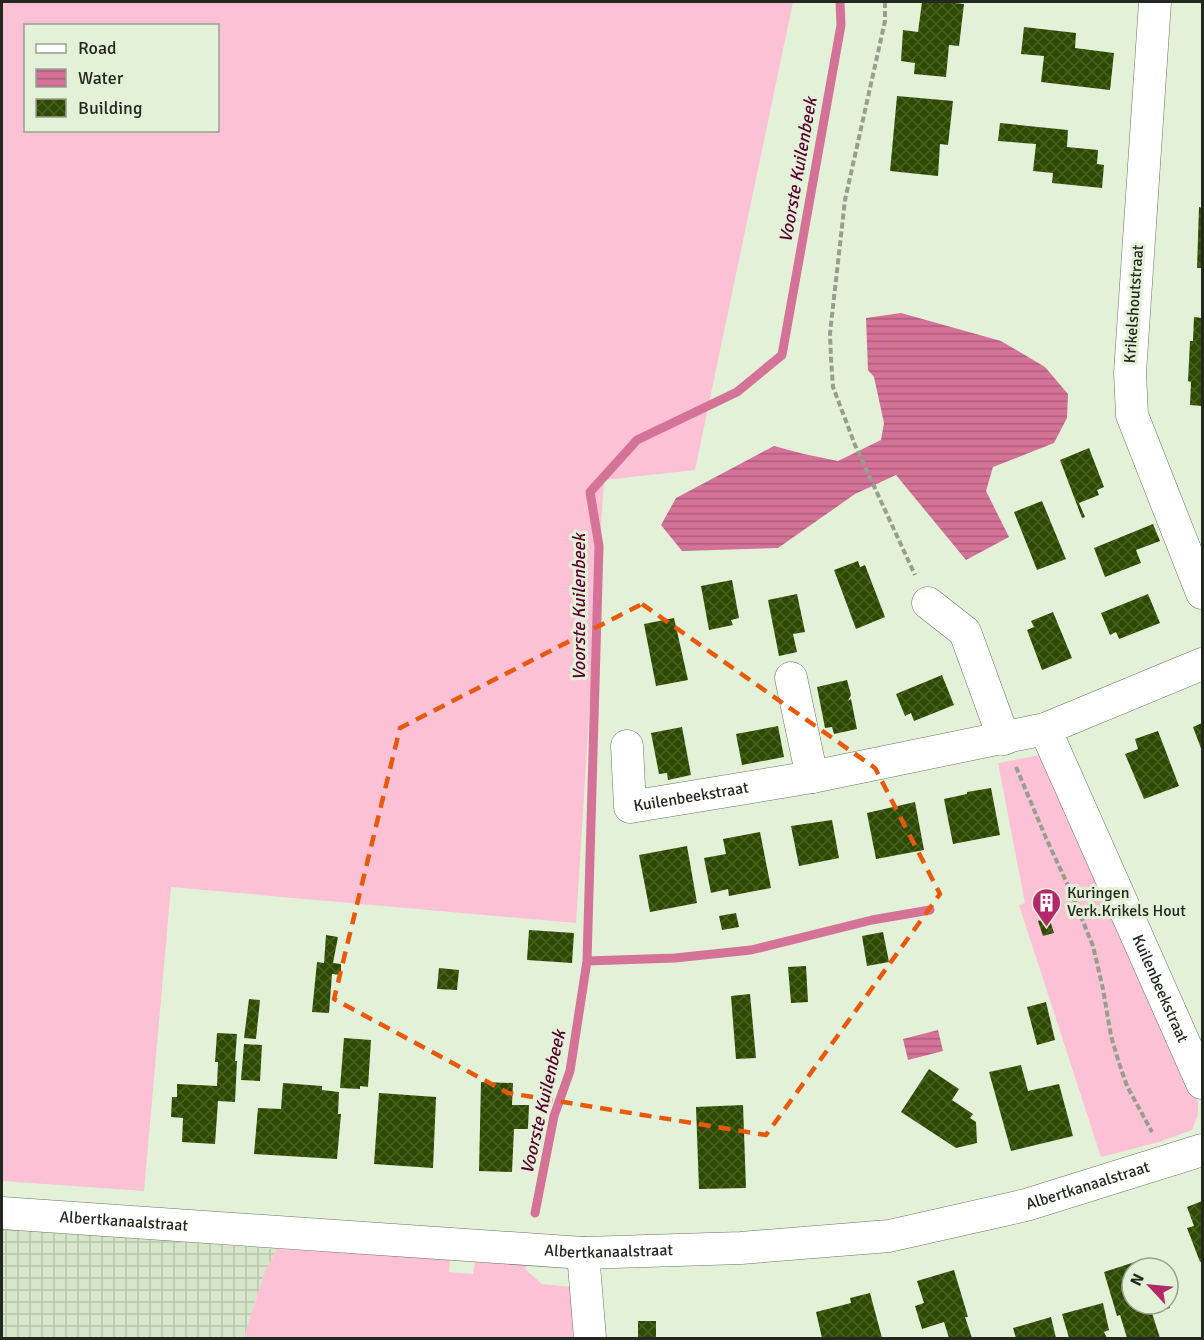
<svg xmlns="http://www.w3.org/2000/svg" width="1204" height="1340" font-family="Signika,sans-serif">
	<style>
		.industrial { fill: url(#industrial-grid) }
		.grass { fill: #fcc1d4; fill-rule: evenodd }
		.water { fill: url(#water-rules) }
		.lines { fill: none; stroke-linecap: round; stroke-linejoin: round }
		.stream { stroke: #d47397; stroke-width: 9 }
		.building { fill: url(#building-cross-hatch) }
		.minor-casing { stroke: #69745f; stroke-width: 33 }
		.path { stroke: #959f8d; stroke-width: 4; stroke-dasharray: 6 3; stroke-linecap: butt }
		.minor { stroke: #fff; stroke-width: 32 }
		.marked { fill: none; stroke: #e8590c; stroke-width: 4.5; stroke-dasharray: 12 8; stroke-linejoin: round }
		.labels { text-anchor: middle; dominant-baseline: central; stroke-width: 6; stroke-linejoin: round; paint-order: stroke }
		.street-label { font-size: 16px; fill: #23281f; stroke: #e4f1d9 }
		.poi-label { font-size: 16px; fill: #23281f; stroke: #e4f1d9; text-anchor: start }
		.water-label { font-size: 18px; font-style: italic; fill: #5a002e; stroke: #e4f1d9 }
	</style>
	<defs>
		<pattern id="industrial-grid" width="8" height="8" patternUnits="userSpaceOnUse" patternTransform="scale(1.5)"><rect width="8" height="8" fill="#d6e6c8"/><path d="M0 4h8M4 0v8" fill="none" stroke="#b7c5ab"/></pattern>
		<pattern id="water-rules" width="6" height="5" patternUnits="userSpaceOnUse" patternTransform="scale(1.5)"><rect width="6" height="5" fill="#d47397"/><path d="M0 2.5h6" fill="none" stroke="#ac5e7b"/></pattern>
		<pattern id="building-cross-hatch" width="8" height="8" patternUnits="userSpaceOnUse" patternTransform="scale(1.5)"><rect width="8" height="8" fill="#2d4a00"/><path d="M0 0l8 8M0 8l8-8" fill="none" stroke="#4a6126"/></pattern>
	</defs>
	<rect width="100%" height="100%" fill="#e4f1d9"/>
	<!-- industrial -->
	<path class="industrial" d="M2,1229L277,1249L265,1271L244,1338H2Z"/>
	<!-- grass -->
	<path class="grass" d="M2,2H793L695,470L604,480L576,923L171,887L144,1191L2,1181ZM26,26H218V130H26Z
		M1040,755L1198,1102V1115L1192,1130L1159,1142L1101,1157L1019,905L1025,903L998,763Z
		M277,1249L450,1259L449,1272L473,1274L475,1261L526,1264L525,1269L542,1284L572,1287L578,1338H244L265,1271Z"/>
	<!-- water -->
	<path class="water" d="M901,313L1001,341L1045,367L1068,394L1067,418L1054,443L993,467L986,491L1009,537L966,560L896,475L855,494L778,548L682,551L661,525L676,498L774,446L804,454L838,461L881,440L884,423L874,377L868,370L866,318Z
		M938,1030L943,1051L908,1060L903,1039Z"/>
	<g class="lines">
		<!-- stream -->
		<path class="stream" d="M587,961L675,958L751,950L872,920L930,910
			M535,1213L554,1116L570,1071L587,961L599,546L590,492L637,440L737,392L782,355L841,25L840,2"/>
	</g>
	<!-- building -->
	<path class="building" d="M922,2H946L964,4L959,46L949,45L946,77L914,74L915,63L901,61L903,30L918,32Z
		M1024,27L1076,33L1075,48L1114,53L1110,90L1041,82L1044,56L1021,54Z
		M897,96L953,101L948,145L940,144L938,176L890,171Z
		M1000,123L1068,130L1067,147L1098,150L1097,164L1104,165L1102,188L1052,183L1053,173L1033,171L1036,144L998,141Z
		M1199,207L1202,208V268H1197Z
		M1194,317L1202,318V406L1190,405L1191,382L1188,381L1190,341H1193Z
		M1089,448L1104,487L1097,490L1099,495L1079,503L1085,517L1082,518L1060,460Z
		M1042,501L1066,559L1037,570L1014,512Z
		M1153,524L1160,541L1136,550L1141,563L1105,577L1094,548Z
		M858,561L860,567L865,565L885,617L856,629L834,570Z
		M732,580L739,618L731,620L733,625L709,630L701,586Z
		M797,594L805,632L793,634L797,652L779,656L768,600Z
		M1148,594L1160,623L1119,639L1116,632L1110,635L1101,613Z
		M1053,612L1072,658L1042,670L1027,630L1034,627L1031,621Z
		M674,618L688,680L656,686L644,624Z
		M942,675L954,705L914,721L911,713L905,716L896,694Z
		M847,680L851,695L848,701L851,699L857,729L834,734L832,727L825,728L817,687Z
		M1202,723V751L1193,727Z
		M778,726L784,757L742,765L736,734Z
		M682,727L691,775L668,780L667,773L659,774L651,733Z
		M1158,731L1179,786L1144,799L1125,754L1138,749L1135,739Z
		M991,788L1000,835L953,844L944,799L967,794V792Z
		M915,802L924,850L876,859L867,813Z
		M832,820L839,858L799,866L791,826Z
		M760,832L771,888L729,896L728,889L711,893L704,858L726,854L723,839Z
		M687,846L697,903L650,912L639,855Z
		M736,913L739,927L722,930L719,916Z
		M1049,917L1054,933L1043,936L1038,921Z
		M529,930L574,933L572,963L527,960Z
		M883,932L889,962L867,966L862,936Z
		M326,935L338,937L333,963L341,964V975L332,974L329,1013L312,1012L317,962L324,963Z
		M806,966L808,1002L791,1003L788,967Z
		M439,968L459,970L457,990L437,989Z
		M750,994L756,1058L736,1059L731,996Z
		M249,999L260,1000L256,1039L244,1038Z
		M1046,1002L1055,1040L1037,1045L1027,1007Z
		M217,1033L237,1034L235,1061H237L235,1102L218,1101L215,1144L182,1142L183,1118L171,1117L172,1097H177V1084L217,1086L218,1062H215Z
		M344,1038L371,1040L368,1087L360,1086V1089L340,1088Z
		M244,1044L262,1045L260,1081L241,1080Z
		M1021,1065L1028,1091L1059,1084L1073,1136L1011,1151L989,1072Z
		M929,1069L959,1089L952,1100L973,1114L970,1118L976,1122L977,1143L956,1148L901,1112Z
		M481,1082L513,1083L512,1105H529L528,1129H514L512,1172L479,1171Z
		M283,1083L322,1086V1090L339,1092L338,1114H341L337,1159L254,1154L258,1108L281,1109Z
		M379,1093L436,1097L433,1168L374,1164Z
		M743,1105L746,1188L699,1189L696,1107Z
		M1202,1201V1261L1200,1262L1187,1228L1194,1226L1187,1207Z
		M1144,1259L1147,1268H1132V1304H1168L1170,1308L1152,1313L1160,1338H1127L1120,1315L1117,1316L1104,1272Z
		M954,1270L968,1317H965L972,1338H949L944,1322L922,1329L915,1306L924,1303L917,1281Z
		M870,1293L882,1338H822L816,1312L851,1303L850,1298Z
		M1103,1303L1109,1330L1104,1332L1107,1338H1069L1062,1314Z
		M1051,1317L1056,1338H1016L1013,1328Z
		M638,1321H656V1338H638Z"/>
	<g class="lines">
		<defs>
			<g id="minor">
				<path d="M1155,2L1130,373L1132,415L1202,593"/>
				<path d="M928,603L965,632L1004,739"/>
				<path d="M791,678L812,777"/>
				<path id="s1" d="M1045,729L1202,1083"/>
				<path id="s2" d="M627,746L630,807L812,777L1045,729L1202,664"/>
				<path id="s3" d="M2,1213L583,1253L741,1248L889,1236L1026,1205L1202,1150"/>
				<path d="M583,1253L590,1338"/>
			</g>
		</defs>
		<!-- minor casing -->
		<use href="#minor" class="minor-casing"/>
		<!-- path -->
		<path class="path" d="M885,2V21L845,200L830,333L831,359L833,387L855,445L915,575
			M1016,767L1046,838L1071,892L1093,946L1103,989L1111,1036L1119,1063L1127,1086L1152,1132"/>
		<!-- minor -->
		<use href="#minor" class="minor"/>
	</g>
	<!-- marked area -->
	<path class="marked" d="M642,604L875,768L940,894L766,1135L508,1093L334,999L400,728Z"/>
	<!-- icons -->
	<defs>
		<symbol id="building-pin" viewBox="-11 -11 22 30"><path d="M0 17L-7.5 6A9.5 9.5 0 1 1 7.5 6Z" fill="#b22969" stroke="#e4f1d9"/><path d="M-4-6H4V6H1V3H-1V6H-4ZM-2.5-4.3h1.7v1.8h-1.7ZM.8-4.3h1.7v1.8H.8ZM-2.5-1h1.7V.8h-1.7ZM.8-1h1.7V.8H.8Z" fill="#fff"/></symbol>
	</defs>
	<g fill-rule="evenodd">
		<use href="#building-pin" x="1030" y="886" width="33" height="45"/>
	</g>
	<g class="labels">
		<!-- street labels -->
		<g class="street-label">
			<text transform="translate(1134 304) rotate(-86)">Krikelshoutstraat</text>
			<text stroke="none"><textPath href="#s2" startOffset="123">Kuilenbeekstraat</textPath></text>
			<text stroke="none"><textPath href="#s1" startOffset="284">Kuilenbeekstraat</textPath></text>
			<text stroke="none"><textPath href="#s3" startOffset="1094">Albertkanaalstraat</textPath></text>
			<text stroke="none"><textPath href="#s3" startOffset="122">Albertkanaalstraat</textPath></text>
			<text stroke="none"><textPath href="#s3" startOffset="608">Albertkanaalstraat</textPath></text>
		</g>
		<!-- poi labels -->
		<g class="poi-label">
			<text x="1067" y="893">Kuringen<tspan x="1067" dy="18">Verk.Krikels Hout</tspan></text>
		</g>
		<!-- water labels -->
		<g class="water-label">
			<text transform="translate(798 170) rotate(-80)">Voorste Kuilenbeek</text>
			<text transform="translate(579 607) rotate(-90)">Voorste Kuilenbeek</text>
			<text transform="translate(543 1102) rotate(-77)">Voorste Kuilenbeek</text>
		</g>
	</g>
	<!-- border -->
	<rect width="1204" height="1340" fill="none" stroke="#23281f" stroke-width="6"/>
	<!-- legend -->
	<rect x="24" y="24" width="195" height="108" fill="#e4f1d9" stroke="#97a18f" stroke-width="1.5"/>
	<rect x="36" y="44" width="30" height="9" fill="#ffffff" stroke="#97a18f" stroke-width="1.5"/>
	<text x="78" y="54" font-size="18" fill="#23281f">Road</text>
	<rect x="36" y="69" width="30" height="18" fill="url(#water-rules)" stroke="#97a18f" stroke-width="1.5"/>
	<text x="78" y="84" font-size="18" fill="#23281f">Water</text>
	<rect x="36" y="99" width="30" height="18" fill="url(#building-cross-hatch)" stroke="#97a18f" stroke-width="1.5"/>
	<text x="78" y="114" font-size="18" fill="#23281f">Building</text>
	<!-- north arrow -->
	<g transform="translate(1150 1286) rotate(296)"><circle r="28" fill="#e4f1d9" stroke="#97a18f" stroke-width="1.5"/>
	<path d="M0-4.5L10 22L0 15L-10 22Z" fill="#b22969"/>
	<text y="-9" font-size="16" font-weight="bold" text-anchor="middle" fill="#23281f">N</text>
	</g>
</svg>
